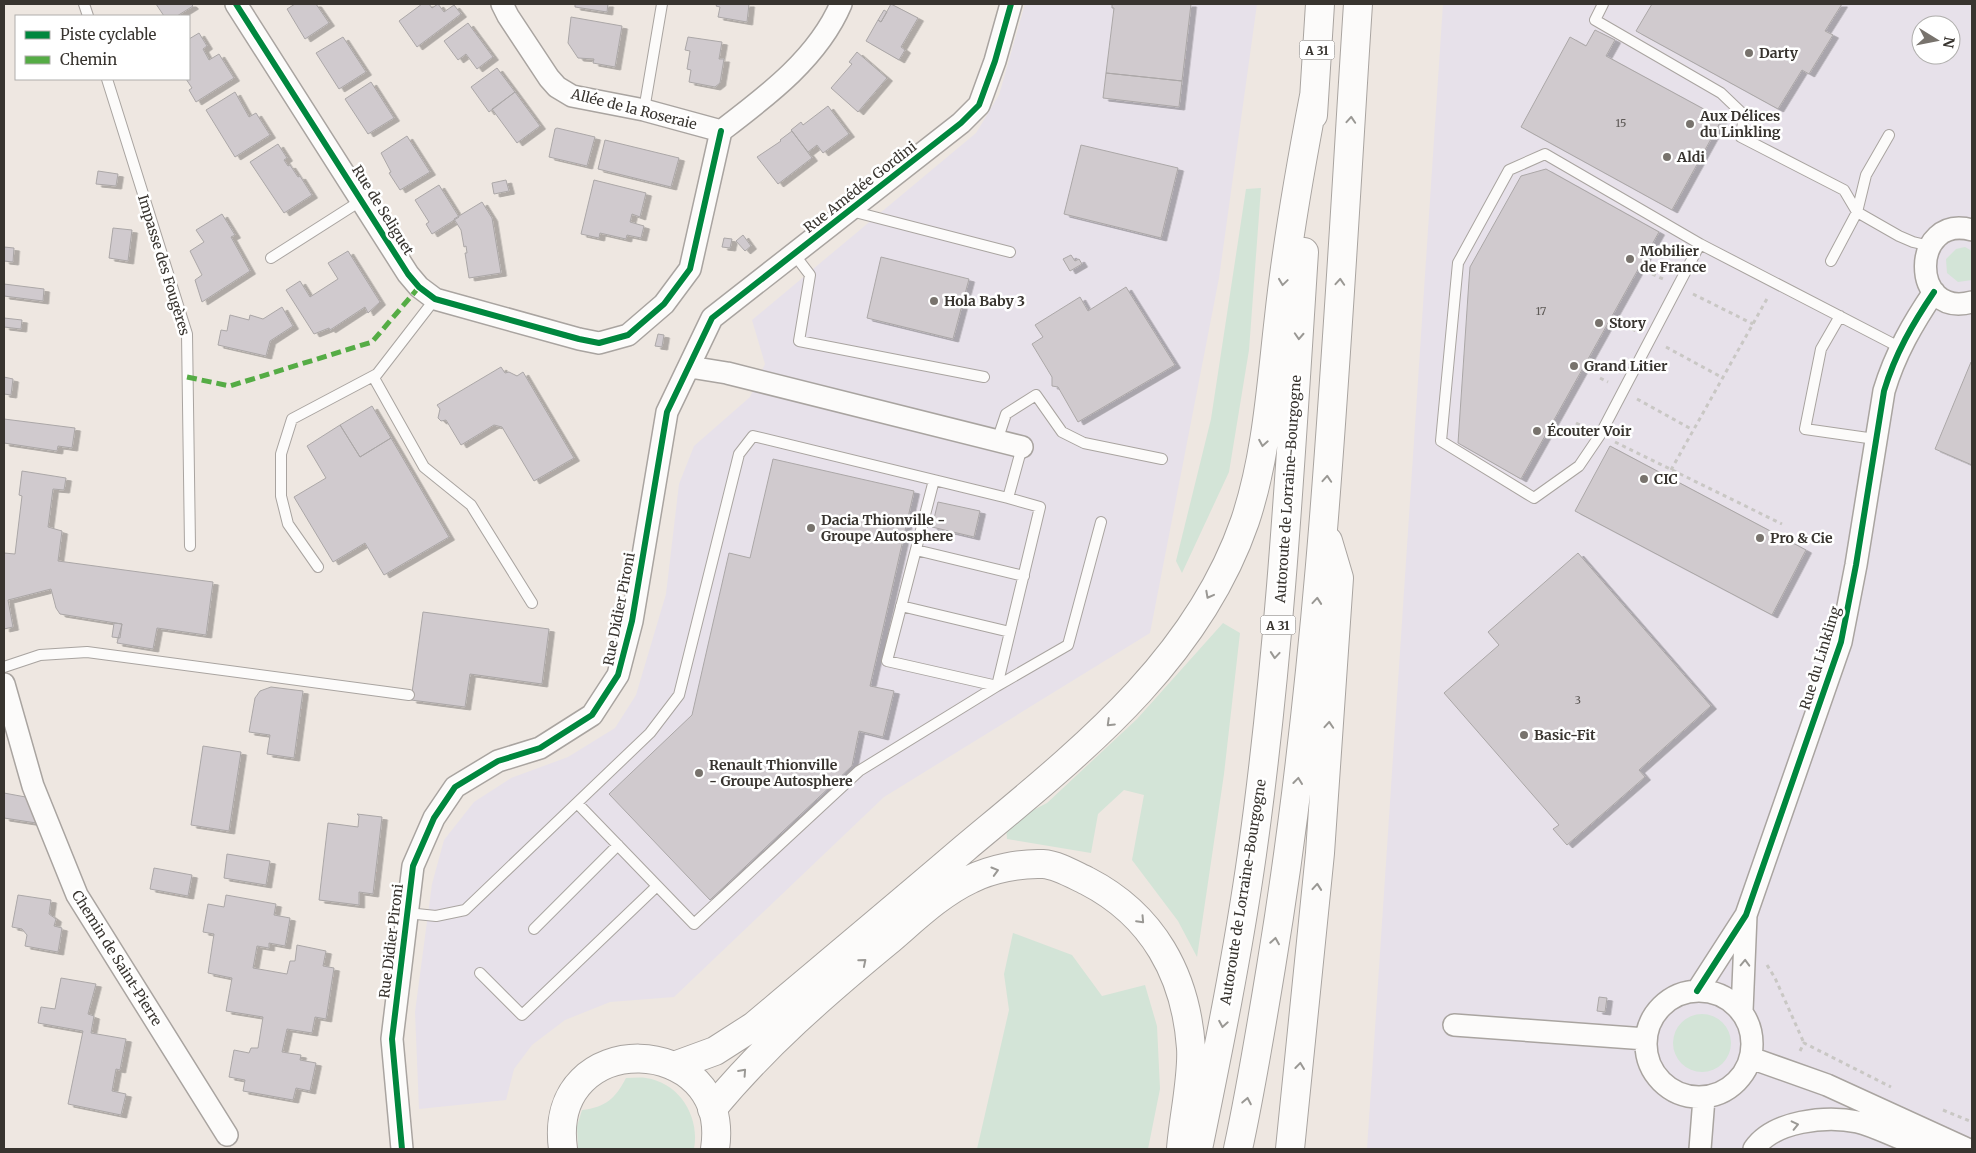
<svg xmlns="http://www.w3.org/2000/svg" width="1976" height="1153" font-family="Merriweather,serif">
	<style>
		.commercial { fill: #e7e1ea; fill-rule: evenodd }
		.green { fill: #d3e4d7 }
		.building { fill: #d0cace; stroke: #aba7a7; filter: url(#shadow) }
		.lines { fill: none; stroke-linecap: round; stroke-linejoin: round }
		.service-casing { stroke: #a9a4a0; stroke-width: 12 }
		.minor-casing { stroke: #a9a4a0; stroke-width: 24 }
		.primary-casing { stroke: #a9a4a0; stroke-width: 30 }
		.motorway-casing { stroke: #a9a4a0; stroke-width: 30 }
		.path { stroke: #c9c7c4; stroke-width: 3; stroke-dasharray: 4 4; stroke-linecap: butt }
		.service { stroke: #fcfbfa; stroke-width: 10 }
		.minor { stroke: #fcfbfa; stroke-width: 21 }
		.primary { stroke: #fcfbfa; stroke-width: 28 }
		.motorway { stroke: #fcfbfa; stroke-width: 28 }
		.quiet { stroke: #55ac45; stroke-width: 5; stroke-dasharray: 10 5; stroke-linecap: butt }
		.cycleway-casing { stroke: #fff; stroke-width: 9 }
		.cycleway { stroke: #00873e; stroke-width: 6 }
		.oneway { stroke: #9a9894 }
		.poi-dot { fill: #78736d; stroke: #fff; stroke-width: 2 }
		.labels { text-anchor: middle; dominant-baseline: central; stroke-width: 5; stroke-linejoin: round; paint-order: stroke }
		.number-label { font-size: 11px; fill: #5e5a57 }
		.shield { fill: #fff; stroke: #74716d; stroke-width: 1 }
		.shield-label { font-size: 12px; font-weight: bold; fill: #38342f }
		.poi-label { font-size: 14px; font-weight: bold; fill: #38342f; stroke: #fff; text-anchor: start }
		.street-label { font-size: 14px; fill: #38342f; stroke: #fff }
	</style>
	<defs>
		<filter id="shadow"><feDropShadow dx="5.5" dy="3" stdDeviation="0" flood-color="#0004"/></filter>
	</defs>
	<rect width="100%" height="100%" fill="#eee7e1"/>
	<!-- commercial -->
	<path class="commercial" d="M1025,4H1257L1219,278L1150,633L884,797L674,997L610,1002L565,1020L532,1045L514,1069L506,1100L419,1109L415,1012L432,884L444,840L474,802L511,778L568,757L615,728L636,695L666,594L679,484L694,446L750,397L765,364L752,320L976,133L999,95Z
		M1443,4H1972V1149H1367ZM1921,25H1951V55H1921Z"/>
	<!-- green -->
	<path class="green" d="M1261,188L1249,350L1229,472L1182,573L1176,561L1211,419L1246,189Z
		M1965,247L1972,251V280L1958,282L1947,273L1946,259L1956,249Z
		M1223,623L1240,633L1224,774L1197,957L1178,921L1132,860L1144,795L1124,790L1098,814L1091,853L1007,839L1006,824L1047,803L1137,719Z
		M1013,933L1072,955L1102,996L1145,985L1157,1026L1160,1089L1148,1149H977L1009,1010L1004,974Z
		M1673 1043a29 29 0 1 1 58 0a29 29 0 1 1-58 0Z
		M626,1078C633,1078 640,1077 646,1078C680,1083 700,1117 694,1149H578L577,1126L582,1110C606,1107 615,1099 626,1078Z"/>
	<!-- building -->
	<path class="building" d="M156,4H191L193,6L177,16H164Z
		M295,4H316L329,23L305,39L287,9Z
		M422,4H429L432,8L438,4L444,12L454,5L461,14L417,47L399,21Z
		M575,4H608L607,12L575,7Z
		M717,4H749L747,22L718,17L720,7L716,6Z
		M891,4L918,18L901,47L905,50L899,60L866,41L878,20L881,22Z
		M1112,4H1191L1182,81L1106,73L1114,8H1112Z
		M1652,4H1842L1825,31L1833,35L1809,74L1802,70L1778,109L1636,31Z
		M884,10L887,12L881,22L878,20Z
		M571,17L622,26L615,67L593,63L594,59L578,58L568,43Z
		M468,23L493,57L477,69L466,54L458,60L444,41Z
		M1595,30L1615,40L1606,56L1722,119L1672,210L1521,127L1570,37L1586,46Z
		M199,33L207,46L203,49L209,60L219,54L234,78L196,102L189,90L192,88L186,79H189V39Z
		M343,37L366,72L339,89L316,53Z
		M688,37L722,42L719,59H724L720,83L715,87L689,82L691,70L687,69L690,51L685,50Z
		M857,52L887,78L858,112L831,88L852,64L849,62Z
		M497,68L515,92L489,112L471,87Z
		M1106,73L1182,81L1179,107L1103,98Z
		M371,82L394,118L368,134L345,99Z
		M235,92L249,117L256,113L270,135L235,157L206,110Z
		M515,92L540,126L517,143L492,109Z
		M828,106L849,134L823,153L817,145L808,152L791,130L801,122L803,125Z
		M557,128L595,137L587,166L549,157L555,129Z
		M792,131L812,158L778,184L757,157L781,141L780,140Z
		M407,136L430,172L400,190L389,173L391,172L381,153Z
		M605,140L679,158L671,187L598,169Z
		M278,144L287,158L284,160L288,166L290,165L298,177L300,176L312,195L284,213L250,162Z
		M1081,145L1178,168L1161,238L1064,214Z
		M1546,169L1659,232L1521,479L1458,443L1469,280L1470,267L1521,176Z
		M98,171L118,174L116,186L96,184Z
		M506,180L509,191L494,194L492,183Z
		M594,180L646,193L640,217L632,214L630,222L644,226L641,238L627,235L626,239L600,233L599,238L581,234Z
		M439,185L459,217L432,234L426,224L429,222L415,200Z
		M482,202L492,218L501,273L469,278L465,253H467L466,246L464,247L461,230L454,219Z
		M222,214L235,235L231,237L250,271L202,302L195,280L202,275L190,251L204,242L196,230Z
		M113,228L132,230L128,261L109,258Z
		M743,235L751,246L745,251L736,241Z
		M724,238L732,239L730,248L722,247Z
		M4,247L14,248L13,262L4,261Z
		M348,251L380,302L368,313L365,307L330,330L329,328L314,334L286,290L300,281L310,297L338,279L328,263Z
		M1071,255L1075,261L1079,259L1082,264L1070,271L1063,259Z
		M881,257L969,279L953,339L867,318Z
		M4,284L44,289L43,301L4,296Z
		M1126,287L1175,365L1078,422L1058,387L1052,386V377L1032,344L1043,337L1035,325L1080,297L1088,311Z
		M282,307L293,326L270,341L266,356L218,345L221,330L227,331L230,315L249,320L250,315L263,319Z
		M4,318L22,320L21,329L4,327Z
		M658,334L664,335L662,347L655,346Z
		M1971,362H1972V465L1935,449Z
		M501,367L505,373L509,372L517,376L523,372L574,458L534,481L502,427L494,425L461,445L446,420L441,421L438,418L440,409L437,405Z
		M4,377L13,379L11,395L4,394Z
		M372,406L391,438L360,457L340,425Z
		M4,419L75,428L72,448L58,446L57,451L4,443Z
		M340,425L360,457L391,438L449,537L384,575L365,543L333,562L294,497L326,478L307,446Z
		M1610,446L1806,550L1772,615L1575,511Z
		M773,459L914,491L870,686L894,691L883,737L859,731L852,766L710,900L609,794L692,715L729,553L750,558Z
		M22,471L66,478L64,490L53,489L48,527L62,531L58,561L213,582L206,635L157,628L153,649L117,643L122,624L60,614L56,608L51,589L8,600L13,627L4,629V553L15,554L22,496L19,495Z
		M938,502L980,511L974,537L932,527Z
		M1578,553L1711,706L1639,770L1645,777L1567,845L1553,829L1559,825L1444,693L1499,645L1488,632Z
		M423,612L549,629L542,684L470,674L465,707L411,700Z
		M114,623L122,624L120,638L112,637Z
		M271,687L303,691L294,758L267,754L270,735L249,732L255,698L260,691Z
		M203,746L241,752L229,831L191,825Z
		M4,793L31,798L43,824L4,818Z
		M357,814L382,817L373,894L359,892V905L319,900L328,823L358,827L359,816Z
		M227,854L270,861L266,885L224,878Z
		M154,868L192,875L188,896L150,889Z
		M18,895L51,900L49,914L56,919L54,926L62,928L58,952L25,946L27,935L22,929L12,927Z
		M226,895L276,904L274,915L290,918L285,946L269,943V948L257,946L253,968L287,974L290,961H295L297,945L326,951L323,966L334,968L326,1019L315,1017L312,1033L287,1029L282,1052L301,1055L300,1060L316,1063L310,1091L296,1088L293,1100L243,1091L245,1080L229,1077L234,1050L249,1053L251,1048H258L263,1017L226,1011L232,978L208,973L214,934L203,932L208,904L224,907Z
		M61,978L96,984L88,1014L94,1016L91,1033L126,1039L120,1070L116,1069L112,1091L126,1094L121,1115L68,1104L83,1031L38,1023L41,1007L55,1009Z
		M1599,997L1607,998L1605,1012L1597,1011Z"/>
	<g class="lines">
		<defs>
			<path id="service" d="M84,4L88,16
				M1603,4L1595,20L1721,93L1744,115L1741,137L1844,190L1857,212L1899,236L1913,242L1930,246
				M107,79L187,334L190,546
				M644,110L662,4
				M851,211L1010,252
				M1700,244L1545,154L1509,170L1458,263L1441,441L1534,498L1579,466L1600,435L1700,244L1901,348
				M794,254L810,275L799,341L984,377
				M271,258L362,200
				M1831,261L1857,212L1866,175L1889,135
				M435,299L374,378L424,467L471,505L532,603
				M1840,316L1821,349L1805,429L1875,439
				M997,441L1006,414L1036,395L1062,432L1084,443L1162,459
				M934,480L887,661L997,686L1068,645L1101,522
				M916,550L1024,576
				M318,567L288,524L281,496V454L292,419L377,374
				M901,606L1010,632
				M4,667L40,655L87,652L409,695
				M577,803L694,924L859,771L997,686L1040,507L1008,498
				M407,913L436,916L465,910L650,733L679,695L739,454L753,436L1008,498L1022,447
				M534,929L618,845
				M480,973L522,1015L657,886"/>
			<path id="minor" d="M236,4L408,274L419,287L435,299L579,339L599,343L628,335L664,304L690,269L721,131
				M502,4L508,16L549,78L557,87L572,96L644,110L721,131C767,96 818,58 841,4
				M1972,230C1911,213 1909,319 1972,302
				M690,367L727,373L1022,447
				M4,684L33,786L77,895L227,1135
				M1646 1044a53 53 0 1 1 106 0a53 53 0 1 1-106 0Z
				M1697,991L1746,915L1841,642L1856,565L1884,391C1895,354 1913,323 1934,292
				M1742,1011L1746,915
				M1454,1025L1646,1039
				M1751,1058L1827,1085L1967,1149
				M402,1149L392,1039L413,866L434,818L455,787L498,761L540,748L592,715L618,675L632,621L667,412L712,318L961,123L979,105L995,61L1011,4
				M1700,1149L1704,1098
				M1754,1149C1773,1121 1826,1115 1858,1122C1874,1126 1889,1134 1905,1140C1916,1144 1927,1146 1939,1149"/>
			<path id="primary" d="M563,1149C546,1026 733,1031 715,1149"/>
			<path id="motorway" d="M1313,115L1320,4
				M674,1066L715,1051L754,1026C824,967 895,908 965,848C1076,755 1196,663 1245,521C1267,455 1271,385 1279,317C1287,242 1300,169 1314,96
				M712,1109C764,1046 824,994 887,942C913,920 939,894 971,879C991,869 1021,863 1043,864C1058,865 1074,875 1087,881C1153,915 1186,975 1191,1048C1193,1076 1183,1120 1181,1149
				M1198,1149C1218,1051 1238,953 1252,854C1280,655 1291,453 1304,252
				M1238,1149C1251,1089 1261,1028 1271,967C1324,648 1337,325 1358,4
				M1290,1149L1320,853L1339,578L1328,541"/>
		</defs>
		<!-- service casing -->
		<use href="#service" class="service-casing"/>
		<!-- minor casing -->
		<use href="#minor" class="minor-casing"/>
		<!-- primary casing -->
		<use href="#primary" class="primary-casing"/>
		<!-- motorway casing -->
		<use href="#motorway" class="motorway-casing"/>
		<!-- path -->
		<path class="path" d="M1652,274L1663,279
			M1693,294L1753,324
			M1625,325L1636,331
			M1666,347L1723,378
			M1600,378L1608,382
			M1637,399L1693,430
			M1576,423L1584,427
			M1615,442L1782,524
			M1671,470L1768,297
			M1767,965L1775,978L1804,1043
			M1800,1051L1804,1043L1891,1087
			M1943,1110L1972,1122"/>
		<!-- service -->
		<use href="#service" class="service"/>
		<!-- minor -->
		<use href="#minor" class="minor"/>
		<!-- primary -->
		<use href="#primary" class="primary"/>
		<!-- motorway -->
		<use href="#motorway" class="motorway"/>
		<!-- quiet -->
		<path class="quiet" d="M187,377L230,386L372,342L419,287"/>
		<defs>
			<path id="cycleway" d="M236,4L408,274L419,287L435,299L579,339L599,343L628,335L664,304L690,269L721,131
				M1697,991L1746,915L1841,642L1856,565L1884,391C1895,354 1913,323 1934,292
				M402,1149L392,1039L413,866L434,818L455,787L498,761L540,748L592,715L618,675L632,621L667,412L712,318L961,123L979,105L995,61L1011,4"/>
		</defs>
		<!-- cycleway casing -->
		<use href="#cycleway" class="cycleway-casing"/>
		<!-- cycleway -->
		<use href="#cycleway" class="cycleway"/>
	</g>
	<!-- one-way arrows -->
	<defs><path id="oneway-chevron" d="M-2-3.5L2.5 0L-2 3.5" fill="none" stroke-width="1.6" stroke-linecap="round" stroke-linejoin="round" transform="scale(1.25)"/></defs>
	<g class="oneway">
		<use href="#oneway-chevron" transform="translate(1351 120) rotate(-86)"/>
		<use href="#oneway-chevron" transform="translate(1283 282) rotate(98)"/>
		<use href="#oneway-chevron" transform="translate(1340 282) rotate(-86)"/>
		<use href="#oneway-chevron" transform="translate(1299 336) rotate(93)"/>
		<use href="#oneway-chevron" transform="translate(1263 443) rotate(100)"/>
		<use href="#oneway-chevron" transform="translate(1327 479) rotate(-86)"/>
		<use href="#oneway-chevron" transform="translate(1209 595) rotate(118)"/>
		<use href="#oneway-chevron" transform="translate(1317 601) rotate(-85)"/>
		<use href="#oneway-chevron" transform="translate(1275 655) rotate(95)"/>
		<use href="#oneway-chevron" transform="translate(1110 723) rotate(136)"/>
		<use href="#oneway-chevron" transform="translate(1329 725) rotate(-86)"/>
		<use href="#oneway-chevron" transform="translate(1298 781) rotate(-83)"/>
		<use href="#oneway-chevron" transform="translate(995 871) rotate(-16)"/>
		<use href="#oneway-chevron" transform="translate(1317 887) rotate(-85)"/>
		<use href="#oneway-chevron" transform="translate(1141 920) rotate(47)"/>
		<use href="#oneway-chevron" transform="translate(1275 941) rotate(-81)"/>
		<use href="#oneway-chevron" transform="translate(863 962) rotate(-40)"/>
		<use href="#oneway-chevron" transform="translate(1745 963) rotate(-88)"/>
		<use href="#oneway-chevron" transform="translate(1223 1024) rotate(100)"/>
		<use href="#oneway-chevron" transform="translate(1300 1066) rotate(-83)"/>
		<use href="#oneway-chevron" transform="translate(743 1072) rotate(-48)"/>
		<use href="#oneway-chevron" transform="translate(1247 1101) rotate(-79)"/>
		<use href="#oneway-chevron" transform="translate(1795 1125) rotate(-13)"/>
	</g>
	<!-- markers -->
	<g class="poi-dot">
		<circle cx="1749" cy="53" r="5"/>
		<circle cx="1690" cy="124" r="5"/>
		<circle cx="1667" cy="157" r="5"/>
		<circle cx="1630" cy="259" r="5"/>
		<circle cx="934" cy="301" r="5"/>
		<circle cx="1599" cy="323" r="5"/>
		<circle cx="1574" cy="366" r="5"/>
		<circle cx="1537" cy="431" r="5"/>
		<circle cx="1644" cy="479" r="5"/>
		<circle cx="811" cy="528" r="5"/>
		<circle cx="1760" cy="538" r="5"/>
		<circle cx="1524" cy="735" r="5"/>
		<circle cx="699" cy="773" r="5"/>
	</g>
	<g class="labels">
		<!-- number labels -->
		<g class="number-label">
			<text x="1621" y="123">15</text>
			<text x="1541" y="311">17</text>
			<text x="1578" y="700">3</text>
		</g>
		<!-- shield labels -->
		<g class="shield">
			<rect x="1299.5" y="40.5" width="35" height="19" rx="4"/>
			<rect x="1260.5" y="615.5" width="35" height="19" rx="4"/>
		</g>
		<g class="shield-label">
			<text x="1317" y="50">A 31</text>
			<text x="1278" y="625">A 31</text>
		</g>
		<!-- poi labels -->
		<g class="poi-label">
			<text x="1759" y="53">Darty</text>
			<text x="1700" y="116">Aux Délices<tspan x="1700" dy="16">du Linkling</tspan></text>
			<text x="1677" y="157">Aldi</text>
			<text x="1640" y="251">Mobilier<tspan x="1640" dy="16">de France</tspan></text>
			<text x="944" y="301">Hola Baby 3</text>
			<text x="1609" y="323">Story</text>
			<text x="1584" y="366">Grand Litier</text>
			<text x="1547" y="431">Écouter Voir</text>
			<text x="1654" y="479">CIC</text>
			<text x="821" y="520">Dacia Thionville -<tspan x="821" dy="16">Groupe Autosphere</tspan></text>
			<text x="1770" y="538">Pro &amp; Cie</text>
			<text x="1534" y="735">Basic-Fit</text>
			<text x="709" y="765">Renault Thionville<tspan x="709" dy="16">- Groupe Autosphere</tspan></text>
		</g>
		<!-- street labels -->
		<g class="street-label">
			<text transform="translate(634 109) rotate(14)">Allée de la Roseraie</text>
			<text transform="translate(860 187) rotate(-38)">Rue Amédée Gordini</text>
			<text transform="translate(383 210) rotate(58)">Rue de Seliguet</text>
			<text transform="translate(164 265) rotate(73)">Impasse des Fougères</text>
			<text transform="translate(1288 489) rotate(-86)">Autoroute de Lorraine-Bourgogne</text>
			<text transform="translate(619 609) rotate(-79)">Rue Didier Pironi</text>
			<text transform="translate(1820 658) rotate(-73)">Rue du Linkling</text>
			<text transform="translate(1243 892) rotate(-81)">Autoroute de Lorraine-Bourgogne</text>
			<text transform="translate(391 941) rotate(-83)">Rue Didier Pironi</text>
			<text transform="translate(117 958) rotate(58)">Chemin de Saint-Pierre</text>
		</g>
	</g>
	<!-- border -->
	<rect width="1976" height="1153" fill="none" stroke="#38342f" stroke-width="10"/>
	<!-- legend -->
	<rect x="15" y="15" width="175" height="65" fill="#ffffff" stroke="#afaeac"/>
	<rect x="25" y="31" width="25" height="8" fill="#00873e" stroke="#afaeac"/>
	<text x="60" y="40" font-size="15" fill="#38342f">Piste cyclable</text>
	<rect x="25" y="56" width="25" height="8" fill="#55ac45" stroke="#afaeac"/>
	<text x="60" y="65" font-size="15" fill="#38342f">Chemin</text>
	<!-- north arrow -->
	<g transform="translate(1936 40) rotate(100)"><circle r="24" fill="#ffffff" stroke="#afaeac"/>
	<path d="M0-4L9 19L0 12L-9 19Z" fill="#78736d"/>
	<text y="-8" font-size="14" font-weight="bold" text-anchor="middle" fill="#38342f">N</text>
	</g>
</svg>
